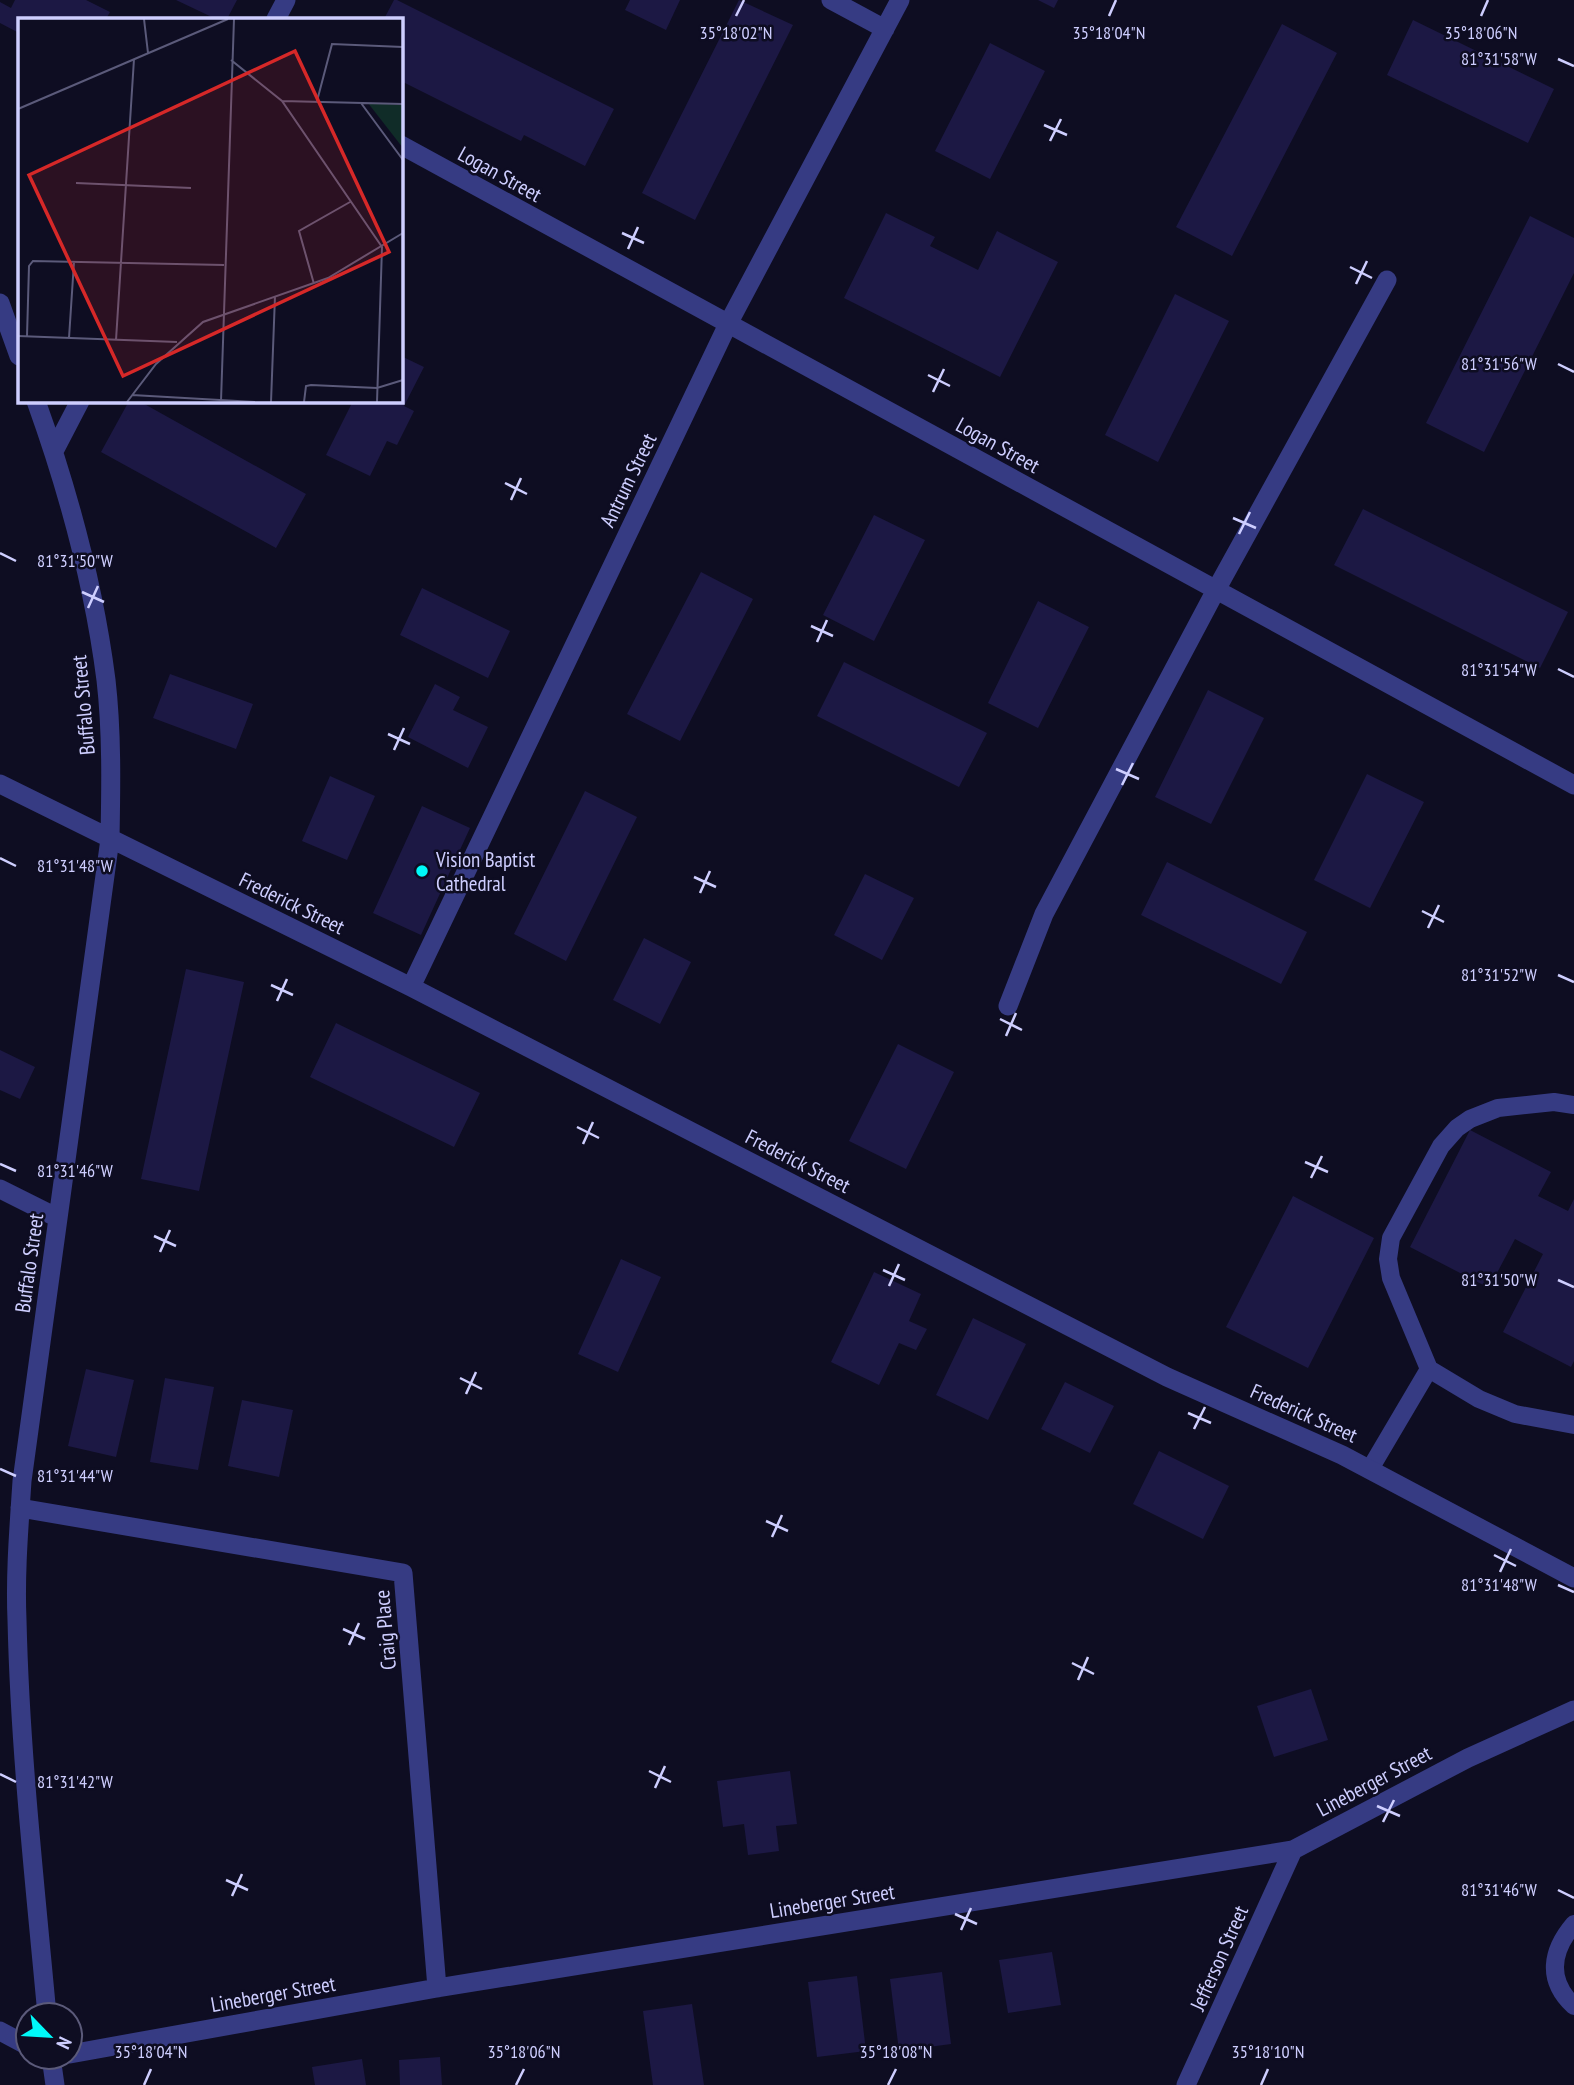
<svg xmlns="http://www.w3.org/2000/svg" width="1574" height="2085" font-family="'PT Sans Narrow',sans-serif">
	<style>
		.building { fill: #1c1844 }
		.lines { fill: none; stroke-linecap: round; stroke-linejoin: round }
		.service { stroke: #363b83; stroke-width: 18 }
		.minor { stroke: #363b83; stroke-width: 19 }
		.ticks { fill: none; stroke: #ceceff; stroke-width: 2.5 }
		.poi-dot { fill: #00f9f8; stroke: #0e0d22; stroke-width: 2.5 }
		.labels { text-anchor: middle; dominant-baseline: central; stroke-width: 5; stroke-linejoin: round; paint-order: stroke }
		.street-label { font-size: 21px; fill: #ceceff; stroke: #0e0d22 }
		.poi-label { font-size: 21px; fill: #ceceff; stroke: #0e0d22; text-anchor: start }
		.inset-road { fill: none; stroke: #5b5a7a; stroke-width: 2 }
		.view { fill: #d62828; fill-opacity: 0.15; stroke: #d62828; stroke-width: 3.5 }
		.inset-edge { fill: none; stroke: #ceceff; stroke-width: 3.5 }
		.ticks-label { font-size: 18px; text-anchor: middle; fill: #ceceff; stroke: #0e0d22; stroke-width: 5; stroke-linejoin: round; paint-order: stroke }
	</style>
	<rect width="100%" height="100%" fill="#0e0d22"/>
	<!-- building -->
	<path class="building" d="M15,0H86L110,12L106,19H19V33L0,23V2L11,8Z
		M176,0H237L227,19H216Z
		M394,0H397L614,109L585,166L524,135L521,141L401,81V19H384Z
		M630,0H680L666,30L625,10Z
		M739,0L793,25L695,220L642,193Z
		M1038,0H1058L1054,8Z
		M1413,20L1554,89L1528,143L1387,75Z
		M1282,24L1337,53L1232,256L1176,227Z
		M990,43L1045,71L990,179L935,151Z
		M886,213L935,237L930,246L978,270L997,231L1058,262L1000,377L844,298Z
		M1530,216L1574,238V273L1484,452L1426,423Z
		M1175,294L1229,321L1158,462L1105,435Z
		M401,356L424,367L404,406L414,411L397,445L387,441L370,476L326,455L353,401H401Z
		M129,401H139L306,494L276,548L101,452Z
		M1363,509L1568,612L1540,668L1334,565Z
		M874,515L925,540L874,641L823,615Z
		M701,572L753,599L680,741L627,714Z
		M422,588L510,631L488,678L400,635Z
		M1038,601L1089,627L1038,728L988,703Z
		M844,662L987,733L959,787L817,716Z
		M170,674L253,704L236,749L153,718Z
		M435,684L460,697L453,710L488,727L468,768L408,737Z
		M1208,690L1264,718L1211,824L1155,797Z
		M1367,774L1424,802L1370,908L1314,880Z
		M330,776L375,796L347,860L302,841Z
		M585,791L637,817L566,961L514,934Z
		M422,806L470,828L421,935L373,913Z
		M1167,862L1307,932L1281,984L1141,915Z
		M865,874L914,898L882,960L834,935Z
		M644,938L691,962L660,1024L613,1000Z
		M186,969L244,982L199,1191L141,1179Z
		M336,1023L480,1093L454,1147L310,1077Z
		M898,1044L954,1072L906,1169L849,1141Z
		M0,1050L35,1067L20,1099L0,1090Z
		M1470,1130L1551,1172L1538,1196L1568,1211L1574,1199V1361L1571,1367L1503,1332L1543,1254L1515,1239L1489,1288L1410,1247Z
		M1293,1196L1374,1238L1308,1368L1226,1327Z
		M621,1259L661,1277L618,1372L578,1354Z
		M874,1272L921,1294L909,1321L927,1329L916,1350L899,1343L879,1385L831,1362Z
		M973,1318L1026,1344L988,1420L936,1395Z
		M86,1369L134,1380L116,1457L68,1446Z
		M165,1378L214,1387L198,1470L150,1462Z
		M1065,1382L1114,1406L1090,1453L1041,1429Z
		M242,1400L293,1410L279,1477L228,1466Z
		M1159,1451L1229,1486L1203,1539L1133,1504Z
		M1311,1689L1328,1740L1274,1757L1257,1706Z
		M790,1771L797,1824L776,1826L779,1851L748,1855L744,1824L723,1827L717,1781Z
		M1052,1952L1061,2005L1008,2013L999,1960Z
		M942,1972L951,2044L899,2051L890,1979Z
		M857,1976L866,2051L817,2057L808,1982Z
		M692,2004L704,2085H653L643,2011Z
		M440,2057L442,2085H400L399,2060Z
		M362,2059L366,2085H315L312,2067Z"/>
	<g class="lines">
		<!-- service -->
		<path class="service" d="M1429,1369L1479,1399L1515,1414L1574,1425
			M1370,1469L1429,1369L1391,1278L1388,1259L1391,1238L1441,1146L1457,1128L1470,1119L1498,1108L1554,1102L1574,1105
			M1574,1924C1551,1951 1546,1980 1574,2006"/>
		<!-- minor -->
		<path class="minor" d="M831,0L885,29
			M276,19L286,0
			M401,145L1574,785
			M0,303L19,356
			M36,401C68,490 94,586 106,680C112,732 111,786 110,839L22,1481C19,1527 15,1574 17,1620C20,1752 35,1884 47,2015
			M54,451L80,401
			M0,784L411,987L1167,1377L1342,1455L1574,1578
			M411,987L728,324L900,0
			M1008,1006L1044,914L1216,590L1387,280
			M0,1189L58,1218
			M20,1508L403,1573L437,1988
			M0,2031L28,2046
			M70,2054L437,1988L1293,1850L1468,1758L1574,1710
			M51,2057L55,2085
			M1186,2085L1293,1850"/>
	</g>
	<!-- ticks -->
	<path class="ticks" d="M736,16L744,0M1109,16L1116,0M1481,16L1488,0M1558,59L1574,66M1044,125L1067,135M1050,141L1061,119M622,233L644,243M628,249L638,227M1350,267L1372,278M1356,284L1367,261M1558,364L1574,372M928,375L950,386M933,392L944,369M505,483L527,494M511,500L521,478M1233,518L1256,528M1239,534L1250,512M0,553L16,561M82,592L104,602M88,608L98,586M811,626L833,636M817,642L827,620M1558,669L1574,677M388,734L410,744M394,750L404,728M1116,769L1139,779M1122,785L1133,763M0,858L16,866M694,877L716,887M700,893L710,871M1422,911L1444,922M1428,928L1439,905M1558,975L1574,982M271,985L293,995M277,1001L287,979M1000,1019L1022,1030M1006,1036L1016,1013M577,1127L599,1138M583,1144L593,1122M1305,1162L1328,1172M0,1164L16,1171M1311,1178L1322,1156M154,1236L176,1246M160,1252L170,1230M883,1270L905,1280M1558,1280L1574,1287M889,1286L899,1264M460,1378L482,1389M466,1394L476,1372M1188,1413L1211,1423M1194,1429L1205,1407M0,1469L16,1476M766,1521L788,1531M772,1537L782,1515M1494,1555L1516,1566M1500,1572L1511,1549M1558,1585L1574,1592M343,1629L365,1639M349,1645L359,1623M1072,1663L1094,1674M1078,1680L1088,1657M649,1771L671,1782M0,1774L16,1782M655,1788L665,1766M1377,1806L1400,1816M1383,1822L1394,1800M226,1880L248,1890M1558,1890L1574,1898M232,1896L242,1874M955,1914L977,1924M961,1930L971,1908M144,2085L151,2069M516,2085L524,2069M888,2085L896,2069M1261,2085L1268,2069"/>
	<!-- markers -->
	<circle class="poi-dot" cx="422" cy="871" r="7"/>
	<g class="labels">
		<!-- street labels -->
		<g class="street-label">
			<text transform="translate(500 174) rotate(29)">Logan Street</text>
			<text transform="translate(998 445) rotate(29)">Logan Street</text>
			<text transform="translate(628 480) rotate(-64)">Antrum Street</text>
			<text transform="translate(83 705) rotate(-95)">Buffalo Street</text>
			<text transform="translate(292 903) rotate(26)">Frederick Street</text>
			<text transform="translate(798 1161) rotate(27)">Frederick Street</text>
			<text transform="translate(29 1263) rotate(-82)">Buffalo Street</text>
			<text transform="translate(1304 1413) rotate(24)">Frederick Street</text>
			<text transform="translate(385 1630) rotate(-95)">Craig Place</text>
			<text transform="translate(1374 1781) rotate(-28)">Lineberger Street</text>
			<text transform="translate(832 1901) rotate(-9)">Lineberger Street</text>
			<text transform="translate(1219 1958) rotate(-66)">Jefferson Street</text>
			<text transform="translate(273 1994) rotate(-10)">Lineberger Street</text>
		</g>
		<!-- poi labels -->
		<g class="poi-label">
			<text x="436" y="859">Vision Baptist<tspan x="436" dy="24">Cathedral</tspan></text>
		</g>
	</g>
	<!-- overview -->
	<g transform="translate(18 18)">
		<rect width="385" height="385" fill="#0e0d22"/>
		<path d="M350,85L385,87V130Z" fill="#102c28"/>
		<path class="inset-road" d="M126,1L130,35M213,42L264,83L364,229L359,384M264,83L385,86M299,83L314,26L385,29M343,85L385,142M0,91L210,1M58,165L173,170M296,266L281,213L332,184M0,318L159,324M9,318L11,248L15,243L206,247M51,320L56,244M98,322L116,41M114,377L237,384M203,383L216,1M109,384L138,346L185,304L310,260L385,215M253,384L257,278M286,384L288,368L293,367L359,370L385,362"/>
		<path class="view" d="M277,33L371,234L105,358L11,157Z"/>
		<rect width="385" height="385" class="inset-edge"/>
	</g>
	<g class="ticks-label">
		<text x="736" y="39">35°18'02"N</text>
		<text x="1109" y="39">35°18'04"N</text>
		<text x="1481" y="39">35°18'06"N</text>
		<text x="1499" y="65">81°31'58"W</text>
		<text x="1499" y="370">81°31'56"W</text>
		<text x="75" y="567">81°31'50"W</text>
		<text x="1499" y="676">81°31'54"W</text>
		<text x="75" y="872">81°31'48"W</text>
		<text x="1499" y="981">81°31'52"W</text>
		<text x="75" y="1177">81°31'46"W</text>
		<text x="1499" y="1286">81°31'50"W</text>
		<text x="75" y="1482">81°31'44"W</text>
		<text x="1499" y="1591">81°31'48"W</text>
		<text x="75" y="1788">81°31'42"W</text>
		<text x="1499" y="1896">81°31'46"W</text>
		<text x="151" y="2058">35°18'04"N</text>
		<text x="524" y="2058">35°18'06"N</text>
		<text x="896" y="2058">35°18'08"N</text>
		<text x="1268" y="2058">35°18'10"N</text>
	</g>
	<!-- north arrow -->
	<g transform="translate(49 2036) rotate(115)"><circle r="33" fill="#0e0d22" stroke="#5b5a7a" stroke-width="2"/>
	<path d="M0-5L12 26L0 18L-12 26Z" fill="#00f9f8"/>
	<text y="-10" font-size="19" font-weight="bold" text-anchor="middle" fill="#ceceff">N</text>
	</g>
</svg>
